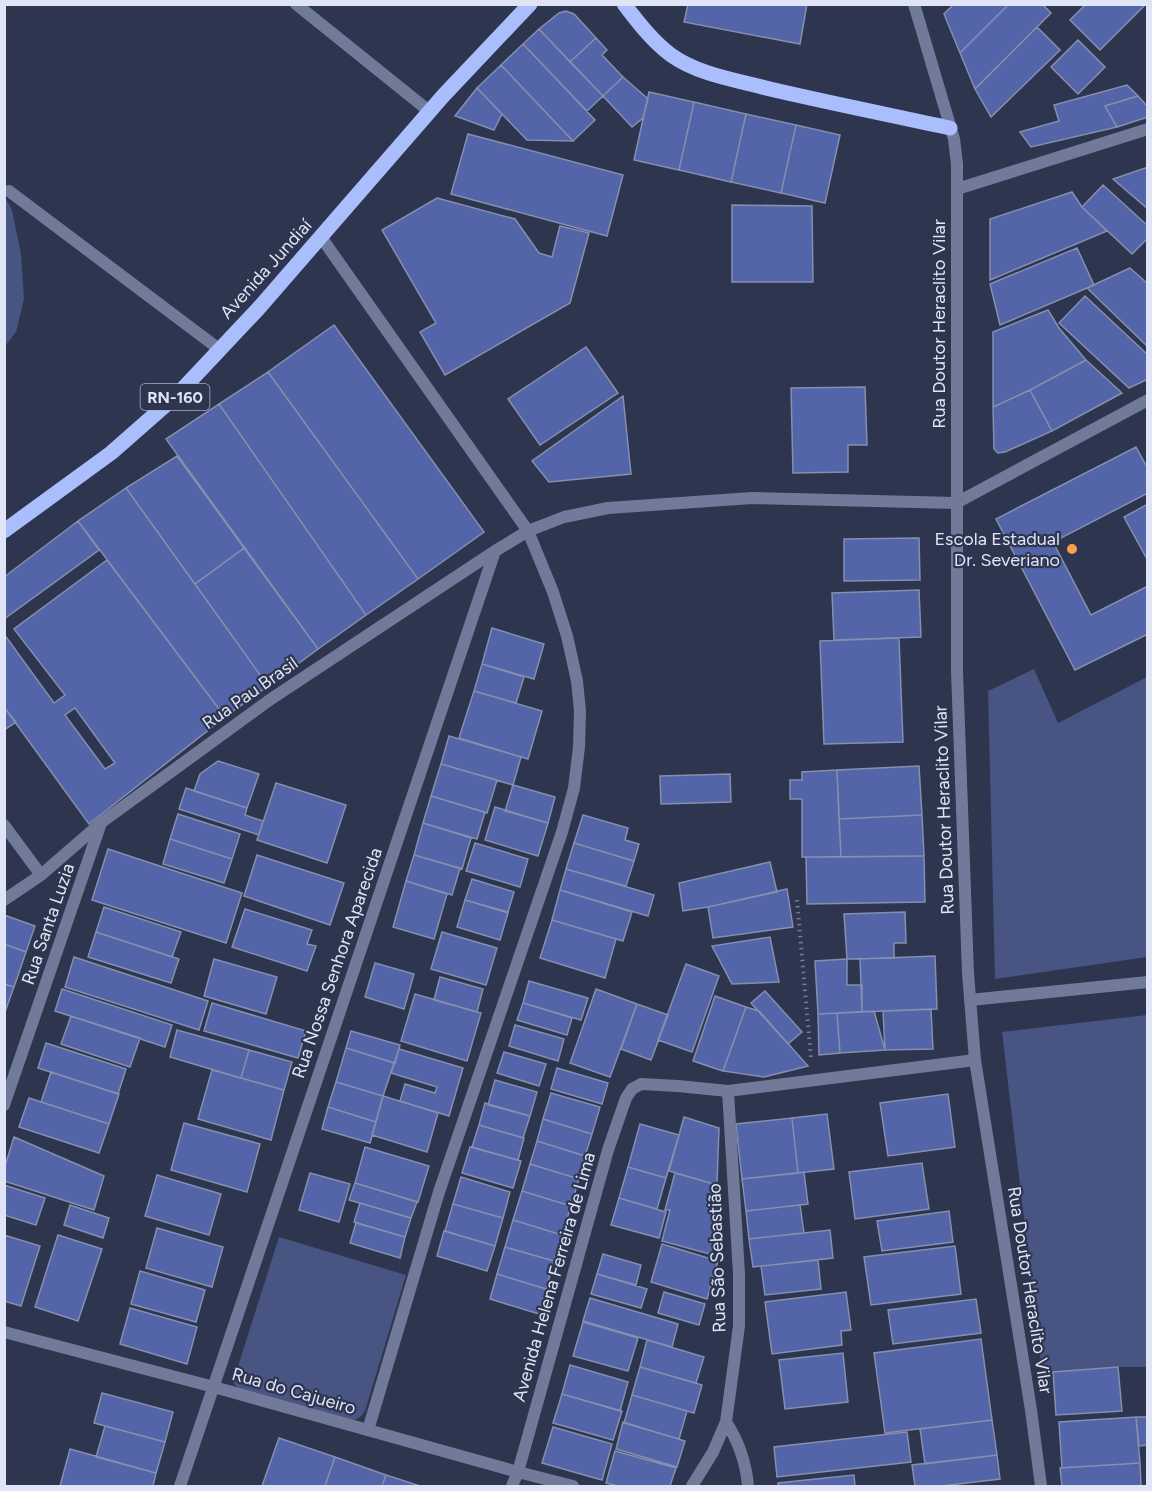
<svg xmlns="http://www.w3.org/2000/svg" width="1152" height="1491" font-family="Figtree,sans-serif">
	<style>
		.green { fill: #485481 }
		.building { fill: #5364a8; stroke: #858fae; stroke-width: 1.5; fill-rule: evenodd }
		.lines { fill: none; stroke-linecap: round; stroke-linejoin: round }
		.path { stroke: #777e94; stroke-width: 4; stroke-dasharray: 1.5 4.5; stroke-linecap: butt }
		.service { stroke: #717a99; stroke-width: 12 }
		.minor { stroke: #717a99; stroke-width: 12 }
		.tertiary { stroke: #717a99; stroke-width: 12 }
		.primary { stroke: #aabdfc; stroke-width: 15 }
		.poi-dot { fill: #f8a04c; stroke: #2d354f; stroke-width: 2 }
		.labels { text-anchor: middle; dominant-baseline: central; stroke-width: 4.5; stroke-linejoin: round; paint-order: stroke }
		.shield { fill: #2d354f; stroke: #aab0c4; stroke-width: 1.5 }
		.shield-label { font-size: 16px; font-weight: bold; fill: #dfe5f6 }
		.street-label { font-size: 18px; fill: #dfe5f6; stroke: #2d354f }
		.poi-label { font-size: 18px; fill: #dfe5f6; stroke: #2d354f; text-anchor: end }
	</style>
	<rect width="100%" height="100%" fill="#2d354f"/>
	<!-- green -->
	<path class="green" d="M5,197L12,210L21,254L24,299L16,332L5,346Z
		M1034,669L1058,723L1147,677V957L995,979L988,691Z
		M1147,1015V1367H1118L1042,1372L1002,1032Z
		M279,1237L406,1275L365,1411C361,1416 359,1419 353,1420L237,1388L233,1382Z"/>
	<!-- building -->
	<path class="building" d="M688,4H807L800,44L684,22Z
		M954,4H1009L960,53L944,14Z
		M1009,4H1042L1051,13L975,89L960,53Z
		M1086,4H1146L1100,50L1070,20Z
		M566,11L574,14L596,38L570,62L539,29L559,13Z
		M1037,27L1060,50L991,117L975,89Z
		M539,29L603,96L587,111L523,44Z
		M596,38L607,50L602,55L623,77L603,96L570,62Z
		M1078,40L1105,67L1078,94L1051,67Z
		M523,44L595,120L573,141L501,65Z
		M501,65L573,141L527,140L477,88Z
		M623,77L648,99L643,118L632,127L603,96Z
		M1127,85L1138,96L1105,106L1117,127L1031,147L1020,132L1059,121L1054,105Z
		M477,88L502,114L494,130L455,116Z
		M649,92L694,102L679,170L634,160Z
		M1138,96L1148,107V117L1117,127L1105,106Z
		M694,102L746,114L731,182L679,170Z
		M746,114L796,125L781,193L731,182Z
		M796,125L840,135L825,203L781,193Z
		M468,134L623,175L607,236L451,194Z
		M1148,167V209L1113,179Z
		M1103,185L1148,226V238L1132,254L1082,207Z
		M1072,192L1082,207L1107,231L990,280V219Z
		M437,198L515,219L539,253L552,257L560,226L589,233L570,303L445,375L420,332L436,323L382,230Z
		M732,205L812,206L813,282H732Z
		M1077,248L1094,285L1000,325L990,284Z
		M1130,268L1148,284V347L1087,288Z
		M1085,296L1148,355V379L1129,388L1059,323Z
		M1048,310L1059,328L1086,360L1030,390L993,407V332Z
		M334,325L484,532L418,579L268,372Z
		M586,347L618,393L540,445L508,399Z
		M1086,360L1122,393L1052,431L1030,390Z
		M268,372L418,579L366,615L219,404Z
		M865,387L867,445H848V472L793,473L791,388Z
		M1030,390L1052,431L1005,452L998,453L994,449L993,407Z
		M623,396L631,474L549,482L532,461Z
		M219,404L366,615L318,649L166,439Z
		M1136,447L1148,469V493L1053,542L1091,615L1148,586V634L1075,670L996,519Z
		M177,456L244,548L195,584L126,488Z
		M126,488L268,686L225,717L78,521Z
		M1148,504V561L1124,517Z
		M78,521L99,550L4,619V577Z
		M919,538L920,580L844,581V539Z
		M244,548L318,649L268,686L195,584Z
		M107,560L225,717L89,824L4,707V634L54,703L65,695L14,629ZM75,708L115,763L105,769L65,715Z
		M919,590L921,637L834,640L832,593Z
		M492,628L544,644L534,679L482,664Z
		M899,638L903,742L824,744L820,641Z
		M482,664L524,677L516,703L474,691Z
		M474,691L542,711L528,759L459,738Z
		M4,707L16,722L4,730Z
		M449,736L521,757L513,785L441,764Z
		M218,761L259,774L247,808L194,791L200,774Z
		M441,764L497,780L487,813L431,796Z
		M919,766L922,815L839,819L837,770Z
		M837,770L841,857H802V799H790V780H802V772Z
		M730,774L731,802L661,804L660,776Z
		M276,783L346,805L327,863L257,840Z
		M513,785L555,797L548,823L505,811Z
		M186,788L247,808L245,815L263,821L259,835L179,809Z
		M431,796L485,812L477,839L423,823Z
		M495,807L548,823L538,856L485,840Z
		M178,814L240,834L232,859L170,839Z
		M583,815L628,828L625,840L639,844L634,861L574,843Z
		M922,815L924,856L841,857L839,819Z
		M423,823L471,838L462,869L414,855Z
		M170,839L232,859L224,883L163,864Z
		M475,843L528,859L520,887L466,871Z
		M574,843L634,861L626,886L566,869Z
		M108,849L242,893L226,943L92,900Z
		M257,855L344,883L330,925L244,896Z
		M414,855L460,868L452,895L406,881Z
		M924,856L925,902L807,904L806,857Z
		M770,862L777,892L708,907L683,911L679,883Z
		M566,869L654,895L648,916L560,890Z
		M472,879L514,892L508,912L465,900Z
		M406,881L447,894L434,939L393,927Z
		M787,889L793,927L713,938L708,907Z
		M560,890L632,912L623,941L552,920Z
		M465,900L508,913L500,940L457,927Z
		M104,907L181,932L172,957L96,932Z
		M245,909L312,930L307,944L316,946L307,971L232,947Z
		M905,912L906,943H894V958L847,959L844,914Z
		M4,915L35,926L26,952L4,944Z
		M552,920L616,939L605,978L540,958Z
		M96,932L179,959L171,983L88,957Z
		M442,932L497,948L486,985L431,969Z
		M770,937L779,982L732,984L712,946Z
		M4,944L26,952L14,987L4,984Z
		M935,956L937,1009L862,1012L860,959Z
		M74,957L208,1001L199,1030L65,987Z
		M214,959L277,977L266,1014L204,996Z
		M847,959V985H862V1012L818,1014L815,961Z
		M375,963L414,974L404,1009L365,997Z
		M686,964L719,976L692,1052L658,1040Z
		M440,977L483,989L477,1012L434,1000Z
		M529,981L588,998L581,1020L523,1003Z
		M4,984L14,987L5,1012H4Z
		M62,989L172,1025L165,1047L55,1011Z
		M596,989L637,1004L610,1077L570,1063Z
		M765,991L802,1032L788,1044L751,1003Z
		M415,994L481,1013L467,1061L401,1041Z
		M715,996L746,1007L723,1071L693,1061Z
		M212,1003L306,1031L298,1058L204,1031Z
		M523,1003L572,1018L567,1035L517,1020Z
		M637,1004L668,1015L651,1060L621,1049Z
		M746,1007L759,1011L808,1066L764,1077L723,1071Z
		M931,1009L933,1049L885,1050L883,1011Z
		M874,1011L885,1050L840,1053L837,1013Z
		M837,1013L840,1053L819,1055L818,1014Z
		M71,1016L140,1038L130,1067L61,1044Z
		M515,1025L564,1039L558,1061L509,1046Z
		M177,1030L249,1050L241,1078L170,1057Z
		M351,1031L400,1045L395,1063L346,1048Z
		M46,1043L126,1069L118,1094L38,1068Z
		M346,1048L394,1063L383,1096L336,1082Z
		M399,1049L463,1068L449,1116L400,1101L405,1084L435,1093L437,1087L391,1073Z
		M249,1050L292,1062L284,1090L241,1078Z
		M504,1052L546,1064L539,1086L497,1073Z
		M557,1068L608,1083L602,1104L551,1089Z
		M212,1070L284,1090L271,1140L198,1119Z
		M51,1072L119,1094L109,1124L41,1102Z
		M495,1080L537,1092L530,1116L488,1105Z
		M336,1082L383,1096L376,1122L328,1107Z
		M551,1093L600,1107L592,1134L543,1119Z
		M948,1094L955,1147L888,1156L880,1103Z
		M383,1096L438,1113L427,1152L372,1135Z
		M29,1098L109,1124L99,1153L19,1127Z
		M485,1103L530,1116L523,1138L479,1125Z
		M328,1107L376,1122L370,1143L322,1129Z
		M827,1114L834,1169L798,1173L792,1118Z
		M684,1117L719,1128L717,1185L669,1171Z
		M792,1118L798,1173L742,1179L736,1124Z
		M543,1119L592,1134L585,1156L537,1141Z
		M184,1123L260,1144L247,1192L171,1170Z
		M640,1124L679,1135L666,1178L628,1167Z
		M479,1125L524,1138L518,1160L472,1147Z
		M14,1137L104,1176L94,1210L4,1181V1169Z
		M537,1141L585,1156L579,1179L530,1164Z
		M365,1147L429,1166L418,1202L355,1183Z
		M470,1147L521,1161L513,1188L462,1173Z
		M922,1163L929,1209L855,1219L849,1172Z
		M530,1164L579,1179L571,1206L522,1191Z
		M628,1167L666,1178L657,1209L619,1198Z
		M804,1172L808,1204L746,1211L742,1179Z
		M310,1173L350,1184L339,1222L299,1210Z
		M675,1173L717,1185V1256L662,1241L670,1210H665Z
		M157,1175L221,1194L209,1235L145,1216Z
		M461,1177L510,1192L503,1218L453,1204Z
		M355,1183L417,1202L411,1218L349,1200Z
		M4,1185L45,1198L36,1225L4,1215Z
		M522,1191L571,1206L562,1235L513,1220Z
		M619,1198L666,1212L659,1238L611,1225Z
		M360,1203L411,1218L405,1237L354,1222Z
		M453,1204L503,1218L495,1246L445,1231Z
		M70,1205L109,1218L103,1238L64,1225Z
		M800,1205L804,1233L749,1239L746,1211Z
		M949,1211L953,1242L882,1251L877,1221Z
		M513,1220L562,1235L554,1261L505,1247Z
		M356,1223L405,1237L400,1258L350,1243Z
		M157,1228L223,1247L212,1287L146,1268Z
		M830,1230L833,1258L753,1267L749,1239Z
		M444,1231L495,1246L487,1271L437,1256Z
		M4,1235L40,1246L21,1306L4,1301Z
		M58,1235L102,1249L78,1321L35,1307Z
		M662,1244L718,1261L707,1299L651,1282Z
		M955,1246L961,1294L871,1305L864,1257Z
		M505,1247L554,1261L546,1289L497,1274Z
		M603,1254L641,1265L636,1285L597,1274Z
		M818,1260L821,1289L765,1295L761,1266Z
		M140,1271L205,1290L196,1322L131,1304Z
		M497,1274L546,1289L539,1314L490,1299Z
		M597,1274L647,1289L641,1308L591,1294Z
		M664,1292L705,1304L699,1325L658,1313Z
		M846,1292L851,1330L841,1331L842,1345L772,1354L765,1302Z
		M590,1298L678,1324L672,1347L583,1321Z
		M976,1299L981,1333L893,1344L888,1310Z
		M130,1308L197,1327L187,1364L120,1344Z
		M583,1322L638,1338L628,1371L573,1356Z
		M981,1339L992,1420L885,1433L874,1353Z
		M647,1340L704,1357L696,1383L640,1367Z
		M843,1353L848,1402L785,1409L779,1360Z
		M570,1365L628,1382L620,1411L562,1394Z
		M640,1367L702,1385L694,1413L632,1395Z
		M1118,1367L1122,1411L1056,1415L1053,1372Z
		M102,1393L173,1412L165,1442L94,1423Z
		M562,1394L622,1411L613,1440L553,1423Z
		M632,1395L687,1411L679,1439L624,1423Z
		M1136,1417H1148V1445L1139,1446Z
		M1136,1417L1140,1463L1062,1468L1059,1422Z
		M992,1420L997,1455L925,1464L920,1429Z
		M623,1422L685,1441L677,1467L616,1449Z
		M105,1426L165,1442L156,1473L96,1457Z
		M553,1427L612,1444L602,1480L542,1463Z
		M907,1432L911,1462L777,1477L774,1447Z
		M279,1438L335,1457L325,1486H262Z
		M70,1449L156,1473L153,1486H60Z
		M615,1451L676,1468L670,1486H618L606,1483Z
		M997,1455L1000,1479L941,1486H915L912,1465Z
		M335,1457L386,1475L382,1486H325Z
		M1140,1463L1141,1486H1062L1060,1468Z
		M386,1475L420,1486H382Z
		M854,1475L855,1486H778V1483Z"/>
	<g class="lines">
		<!-- path -->
		<path class="path" d="M797,900L811,1058"/>
		<!-- service -->
		<path class="service" d="M296,4L429,111
			M9,191L219,349"/>
		<!-- minor -->
		<path class="minor" d="M957,189L1148,129
			M321,237L528,531L553,592L567,636L577,681L580,711L579,747L574,788L562,832L439,1192L368,1430
			M4,825L41,875
			M4,900L41,875L102,822L271,699L495,551L528,531L564,517L608,508L752,498L956,503L1148,400
			M970,1000L1148,982
			M4,1105L101,823
			M4,1332L214,1387L518,1472L573,1486
			M726,1422C739,1442 746,1463 748,1486
			M180,1486L495,551
			M512,1486L518,1472L608,1150L626,1098L632,1089L641,1084L678,1086L728,1091L975,1060
			M692,1486L713,1452L726,1422L739,1326V1274L728,1091"/>
		<!-- tertiary -->
		<path class="tertiary" d="M914,4L954,139L957,164V671L968,973L975,1060L1031,1410L1041,1486"/>
		<!-- primary -->
		<path class="primary" d="M624,4C638,22 652,41 671,55C699,75 737,80 770,89C830,103 890,115 950,128
			M4,531L111,453L177,395L258,309L443,96L530,4"/>
	</g>
	<!-- markers -->
	<circle class="poi-dot" cx="1072" cy="549" r="6"/>
	<g class="labels">
		<!-- shield labels -->
		<rect class="shield" x="140.5" y="384" width="69" height="26" rx="4.5"/>
		<g class="shield-label">
			<text x="175" y="397">RN-160</text>
		</g>
		<!-- street labels -->
		<g class="street-label">
			<text transform="translate(266 269) rotate(-48)">Avenida Jundiaí</text>
			<text transform="translate(939 324) rotate(-90)">Rua Doutor Heraclito Vilar</text>
			<text transform="translate(250 693) rotate(-35)">Rua Pau Brasil</text>
			<text transform="translate(944 810) rotate(-92)">Rua Doutor Heraclito Vilar</text>
			<text transform="translate(48 924) rotate(-71)">Rua Santa Luzia</text>
			<text transform="translate(337 963) rotate(-71)">Rua Nossa Senhora Aparecida</text>
			<text transform="translate(717 1258) rotate(-92)">Rua São Sebastião</text>
			<text transform="translate(554 1277) rotate(-74)">Avenida Helena Ferreira de Lima</text>
			<text transform="translate(1030 1290) rotate(81)">Rua Doutor Heraclito Vilar</text>
			<text transform="translate(294 1391) rotate(16)">Rua do Cajueiro</text>
		</g>
		<!-- poi labels -->
		<g class="poi-label">
			<text x="1060" y="539">Escola Estadual<tspan x="1060" dy="21">Dr. Severiano</tspan></text>
		</g>
	</g>
	<!-- border -->
	<rect width="1152" height="1491" fill="none" stroke="#dfe5f6" stroke-width="12"/>
</svg>
